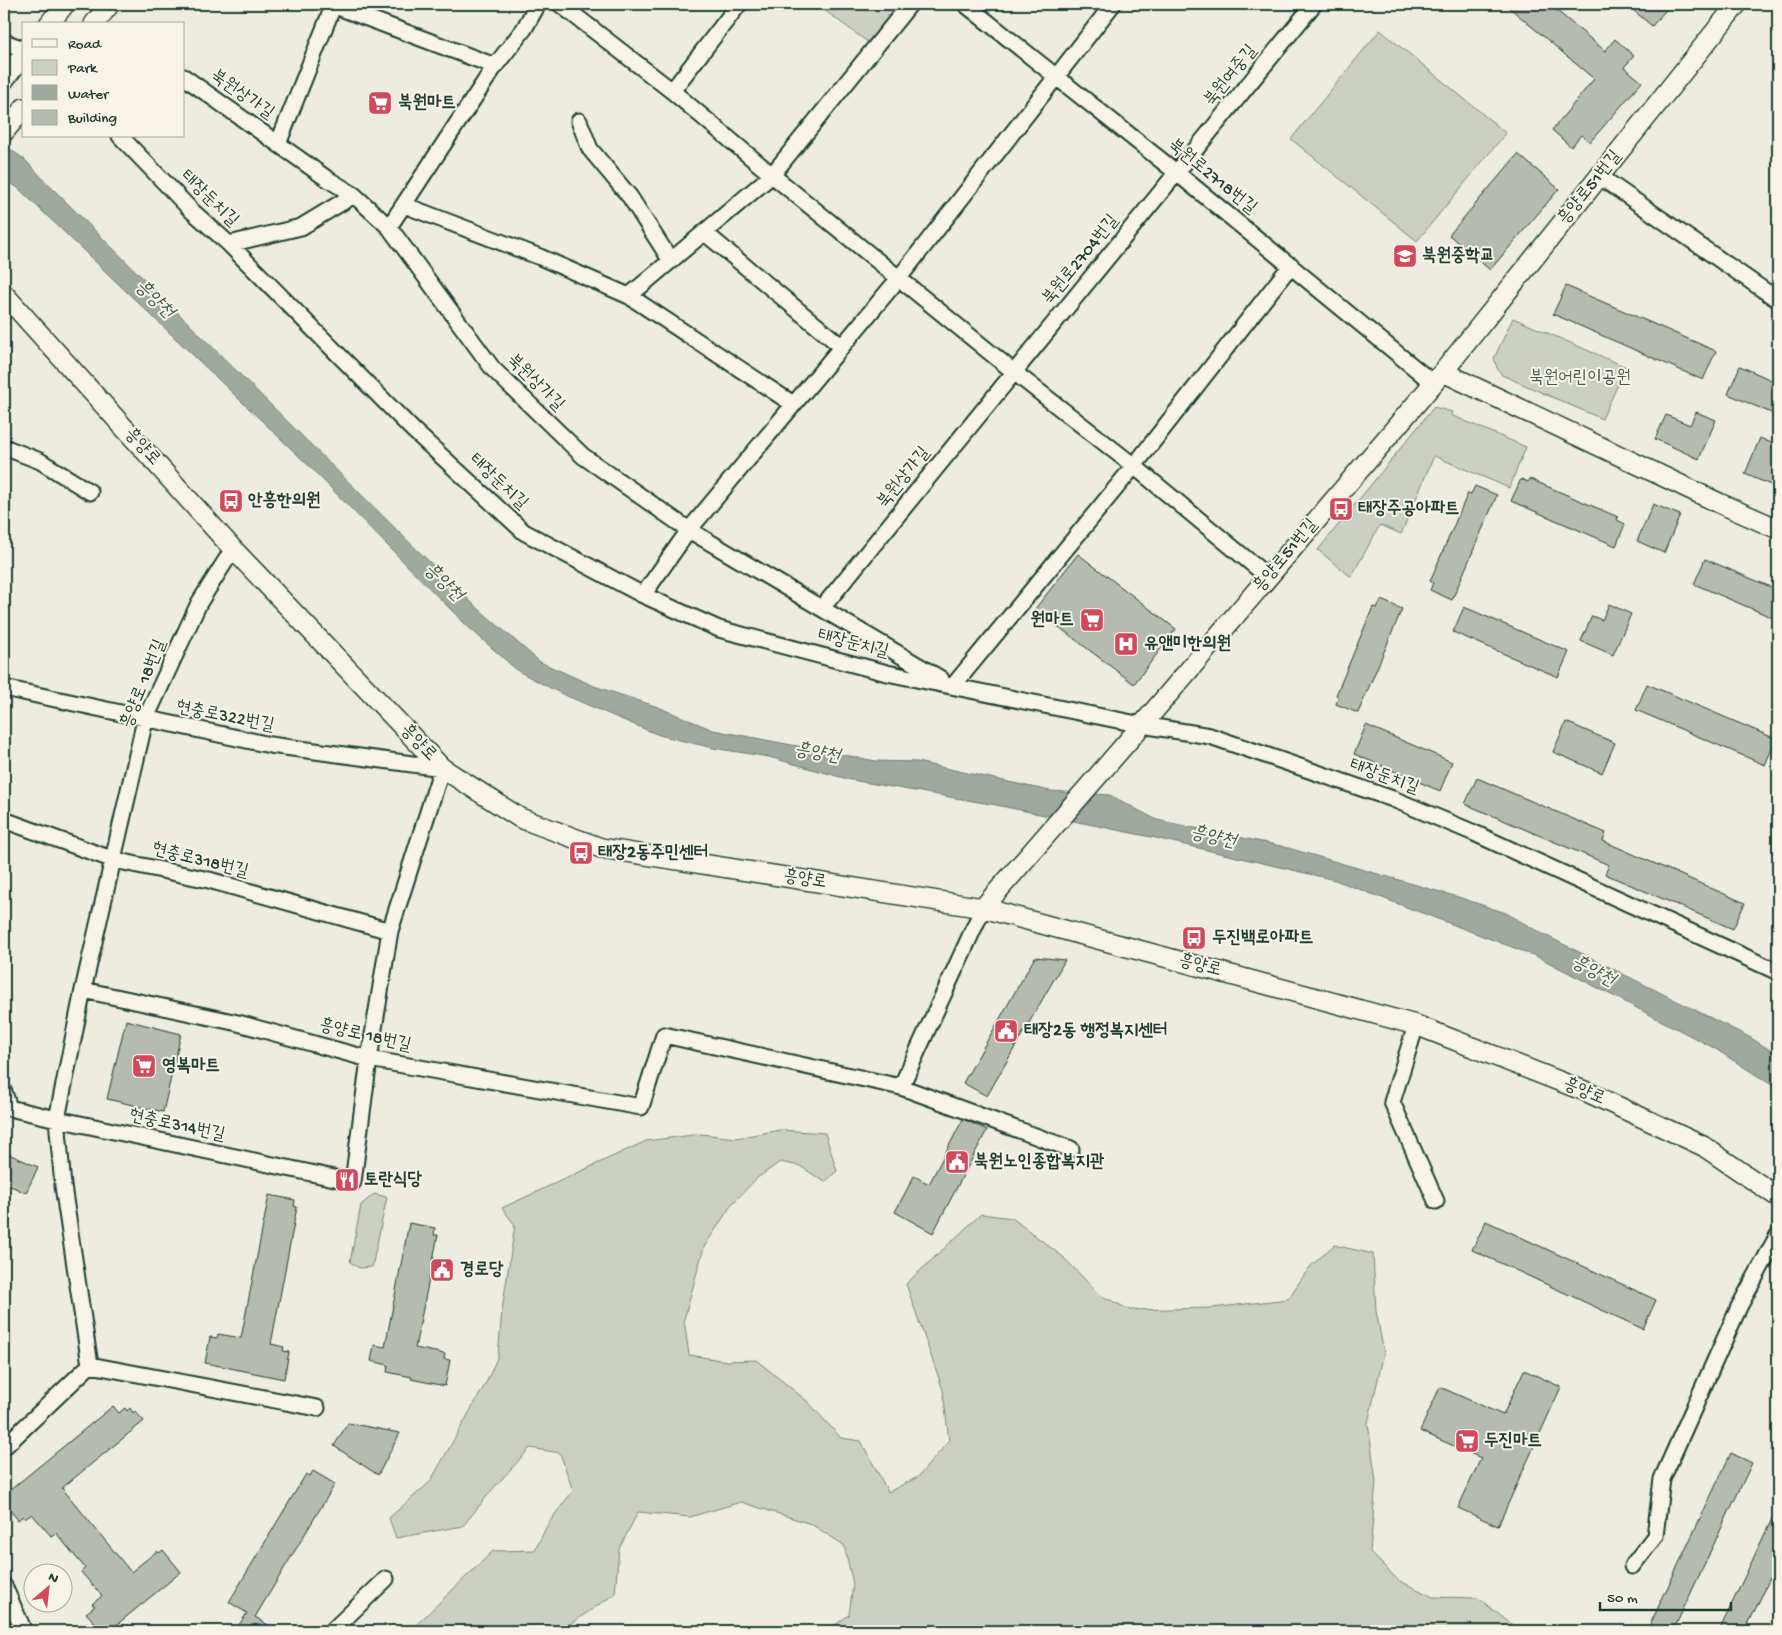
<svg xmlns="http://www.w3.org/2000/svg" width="1782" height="1635" font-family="'Gochi Hand','Poor Story',sans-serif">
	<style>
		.green { fill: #cccfc4; stroke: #76867c }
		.water { fill: #9fa99f; stroke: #6c7e74 }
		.building { fill: #b5bbb0; stroke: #1f3d34 }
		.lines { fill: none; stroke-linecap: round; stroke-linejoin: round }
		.minor-casing { stroke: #1f3d34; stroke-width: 19 }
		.tertiary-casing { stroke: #1f3d34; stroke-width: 22 }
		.minor { stroke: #f7f3e8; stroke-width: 15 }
		.tertiary { stroke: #f7f3e8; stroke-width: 19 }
		.labels { text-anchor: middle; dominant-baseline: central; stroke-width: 4; stroke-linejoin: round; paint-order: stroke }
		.street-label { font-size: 18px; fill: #1f3d34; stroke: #f7f3e8 }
		.poi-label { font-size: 18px; font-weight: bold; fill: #1f3d34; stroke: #f7f3e8; text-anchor: start }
		.park-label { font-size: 18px; fill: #425a51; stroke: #f7f3e8 }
		.water-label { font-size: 19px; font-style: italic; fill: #3f584f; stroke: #f7f3e8 }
	</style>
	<rect width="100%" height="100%" fill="#eeece1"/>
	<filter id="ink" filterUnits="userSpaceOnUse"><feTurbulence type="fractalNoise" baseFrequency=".02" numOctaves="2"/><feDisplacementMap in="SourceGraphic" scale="10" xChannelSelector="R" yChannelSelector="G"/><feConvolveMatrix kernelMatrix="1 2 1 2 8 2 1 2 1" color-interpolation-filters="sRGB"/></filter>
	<g filter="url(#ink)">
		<!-- green -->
		<path class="green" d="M816,4H899L869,43Z
			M1380,30L1506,133L1417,241L1291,139Z
			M1513,318L1626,367L1602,419L1502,375L1497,368L1494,358Z
			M1434,407L1452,412L1451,415L1526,447L1509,488L1434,456L1401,534L1380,525L1351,577L1318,550Z
			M780,1130L825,1133L837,1171L825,1182L800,1166L780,1162L757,1178L732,1204L704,1247L684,1319L689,1355L727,1361L756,1360L807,1401L841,1438L861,1441L888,1492L918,1477L949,1441L943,1390L906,1284L981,1214L1012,1218L1063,1257L1100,1295L1130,1310L1212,1308L1288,1299L1309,1268L1334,1245L1373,1254L1376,1311L1384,1353L1368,1423L1376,1482L1370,1552L1398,1580L1433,1597L1478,1598L1520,1631H827L849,1615L853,1584L844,1545L811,1524L741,1502L690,1517L638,1512L619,1549L615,1594L570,1624L532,1629L489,1626L481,1631H415L414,1627L493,1551L535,1550L549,1522L573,1491L560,1453L530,1448L491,1491L463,1526L396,1538L389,1518L430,1482L487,1381L498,1356L502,1310L515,1225L502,1208L646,1141L701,1134L736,1138Z
			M374,1194L387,1197L372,1267L359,1268L350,1262L361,1205Z"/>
		<!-- water -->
		<path class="water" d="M4,145L24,159L53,189L406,539L472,603L540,662L594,686L658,707L713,730L876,761L917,762L1050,791L1110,795L1157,820L1281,846L1458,897L1506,913L1539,932L1751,1038L1778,1055V1089L1714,1048L1538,957L1335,880L1151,837L996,805L851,780L769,757L713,748L659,735L618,718L560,693L518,671L466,625L306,463L18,188L4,179Z"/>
		<!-- building -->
		<path class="building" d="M1505,4H1549L1605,51L1615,39L1634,56L1624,67L1642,82L1590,142L1581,135L1571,147L1552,130L1594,79Z
			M1626,4H1671L1652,26Z
			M1518,154L1559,189L1490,270L1449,235Z
			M1566,286L1716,351L1703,380L1553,314Z
			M1740,366L1778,383V416L1728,394Z
			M1696,412L1716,420L1699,459L1655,439L1666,415L1690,425Z
			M1760,438L1778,446V488L1745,474Z
			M1521,479L1528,482L1530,479L1618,517L1617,520L1625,524L1616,546L1511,501Z
			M1475,486L1497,495L1452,600L1430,590L1433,583L1430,581L1468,493L1471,494Z
			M1653,504L1680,515L1664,553L1637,541Z
			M1078,554L1176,629L1134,684L1035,609Z
			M1705,559L1778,590V620L1694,584Z
			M1381,600L1402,609L1358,713L1336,704L1339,697L1336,695L1373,607L1377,608Z
			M1609,604L1631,614L1613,655L1581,641L1592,616L1602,620Z
			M1464,607L1569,652L1558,677L1453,632Z
			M1647,684L1776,739L1765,765L1636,710Z
			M1566,722L1615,743L1602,773L1553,752Z
			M1366,725L1452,762L1440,791L1354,754Z
			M1477,778L1606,833L1603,841L1745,903L1733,929L1605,874L1609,865L1465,804Z
			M1035,957L1065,960L987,1096L963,1083Z
			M126,1020L181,1034L163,1112L107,1099Z
			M963,1119L987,1130L933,1233L895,1212L914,1176L929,1184Z
			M4,1152L38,1167L26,1193L4,1183Z
			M269,1195L295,1200L294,1206L297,1207L271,1344L284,1347L283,1351L289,1352L284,1379L205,1363L210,1337L217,1338L218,1334L241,1338Z
			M1486,1221L1656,1300L1643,1329L1472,1250Z
			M409,1223L435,1228L434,1235H438L415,1348L445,1354L444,1359L450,1360L445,1386L411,1379L412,1377L387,1372L388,1365L371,1361L374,1345L385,1347Z
			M1524,1370L1561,1387L1498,1526L1458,1508L1481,1458L1420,1431L1440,1387L1503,1415Z
			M113,1406L119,1413L125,1408L127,1411L130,1408L133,1413L135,1411L144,1421L62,1488L131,1572L157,1551L159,1553L163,1550L181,1572L109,1631H102L86,1613L95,1606L92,1604L102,1596L81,1572L85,1568L56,1533L51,1536L32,1514L25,1519L23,1516L18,1520L4,1503V1495Z
			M348,1423L400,1433L378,1475L334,1446Z
			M1731,1453L1752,1463L1673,1631H1647Z
			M313,1471L335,1484L255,1617L278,1631H235L247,1613L229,1602L306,1474L310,1476Z
			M1778,1506V1561L1745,1631H1719Z"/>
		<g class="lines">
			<defs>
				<path id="minor" d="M330,4L495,66
					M560,4L672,91L772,175L1014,372L1134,466L1268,577
					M965,4L1177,173L1433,383
					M4,42L24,49
					M184,77L326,178L354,195L389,227L493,369L583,456L689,530L941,679
					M672,91L739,4
					M579,121L590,149L630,197L671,261
					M120,136L191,210L229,244L413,430L524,532L643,595L719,629L887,673L1142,725L1210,736L1393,799L1472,832L1778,972
					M278,144L334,4
					M1599,176L1778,300
					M404,205L540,257L629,296L793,404
					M389,227L495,66L524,29L538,4
					M705,233L841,346
					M229,244L301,227L354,195
					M629,296L772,175L910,4
					M4,447L40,461L90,492
					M643,595L689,530L899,278L1113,4
					M822,608L1314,4
					M953,686L1134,466L1291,265
					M4,688L270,745L442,768L390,931L369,1059L353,1182L57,1119L9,1108L4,1092
					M4,820L114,860L209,880L390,931
					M83,990L238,1023L369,1059L641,1107L664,1035L901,1087L983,908
					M1416,1025L1392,1102L1436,1201
					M901,1087L1071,1149
					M90,1365L63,1186L57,1119L83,990L145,720L199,603L233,549
					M90,1365L317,1408
					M4,1447L90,1365
					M1632,1566L1655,1536L1662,1479L1739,1307L1778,1235
					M4,1586L24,1631
					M332,1631L386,1579"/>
				<path id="tertiary" d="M49,24L65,4
					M94,24L110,4
					M4,80L24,54
					M4,132L24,108
					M4,294L233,549L442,768L520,818L601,848L983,908L1416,1025L1587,1092L1703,1146L1778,1197
					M1443,372L1719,503L1778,529
					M983,908L1142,725L1443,372L1737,4"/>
			</defs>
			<!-- minor casing -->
			<use href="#minor" class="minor-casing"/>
			<!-- tertiary casing -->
			<use href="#tertiary" class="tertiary-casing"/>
			<!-- minor -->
			<use href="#minor" class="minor"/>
			<!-- tertiary -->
			<use href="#tertiary" class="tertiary"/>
		</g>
	</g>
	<!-- icons -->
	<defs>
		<symbol id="supermarket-square" viewBox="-11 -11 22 22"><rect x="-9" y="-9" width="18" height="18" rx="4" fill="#d1495b" stroke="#f7f3e8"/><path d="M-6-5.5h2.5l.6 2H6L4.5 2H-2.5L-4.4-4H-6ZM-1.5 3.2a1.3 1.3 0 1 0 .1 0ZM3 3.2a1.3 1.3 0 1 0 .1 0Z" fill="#fff"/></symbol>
		<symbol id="school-square" viewBox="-11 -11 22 22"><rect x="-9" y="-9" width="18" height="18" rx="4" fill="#d1495b" stroke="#f7f3e8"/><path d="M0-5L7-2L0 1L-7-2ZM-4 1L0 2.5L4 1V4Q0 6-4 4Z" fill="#fff"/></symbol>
		<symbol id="bus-square" viewBox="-11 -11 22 22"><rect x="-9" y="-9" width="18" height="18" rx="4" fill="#d1495b" stroke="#f7f3e8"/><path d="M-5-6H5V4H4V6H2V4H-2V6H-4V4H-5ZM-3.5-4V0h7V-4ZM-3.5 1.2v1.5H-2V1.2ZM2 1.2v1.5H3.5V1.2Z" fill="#fff"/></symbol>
		<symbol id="hospital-square" viewBox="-11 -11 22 22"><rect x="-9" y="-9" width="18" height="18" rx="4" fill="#d1495b" stroke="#f7f3e8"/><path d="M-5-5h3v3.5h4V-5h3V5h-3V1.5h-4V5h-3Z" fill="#fff"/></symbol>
		<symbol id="civic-square" viewBox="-11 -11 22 22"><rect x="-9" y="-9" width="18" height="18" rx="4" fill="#d1495b" stroke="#f7f3e8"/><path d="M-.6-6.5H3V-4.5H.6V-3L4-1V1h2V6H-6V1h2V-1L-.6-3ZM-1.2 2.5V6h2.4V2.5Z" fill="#fff"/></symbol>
		<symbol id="restaurant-square" viewBox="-11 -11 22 22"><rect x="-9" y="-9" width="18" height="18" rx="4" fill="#d1495b" stroke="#f7f3e8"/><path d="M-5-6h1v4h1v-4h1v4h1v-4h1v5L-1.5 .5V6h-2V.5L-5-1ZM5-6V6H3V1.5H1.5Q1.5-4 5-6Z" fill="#fff"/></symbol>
	</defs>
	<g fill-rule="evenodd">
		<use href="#supermarket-square" x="366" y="89" width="28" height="28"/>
		<use href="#school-square" x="1391" y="242" width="28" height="28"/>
		<use href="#bus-square" x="217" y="487" width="28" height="28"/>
		<use href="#bus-square" x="1327" y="495" width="28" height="28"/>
		<use href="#supermarket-square" x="1078" y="606" width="28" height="28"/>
		<use href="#hospital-square" x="1112" y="630" width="28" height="28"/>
		<use href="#bus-square" x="567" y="839" width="28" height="28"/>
		<use href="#bus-square" x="1180" y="924" width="28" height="28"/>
		<use href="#civic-square" x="992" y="1017" width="28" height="28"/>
		<use href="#supermarket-square" x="130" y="1052" width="28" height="28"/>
		<use href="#civic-square" x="943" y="1148" width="28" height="28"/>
		<use href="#restaurant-square" x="333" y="1166" width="28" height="28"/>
		<use href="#civic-square" x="428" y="1256" width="28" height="28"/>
		<use href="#supermarket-square" x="1453" y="1427" width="28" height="28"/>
	</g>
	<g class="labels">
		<!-- street labels -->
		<g class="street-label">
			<text transform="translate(1231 76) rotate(-51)">북원여중길</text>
			<text transform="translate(242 95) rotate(35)">북원상가길</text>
			<text transform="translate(1212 177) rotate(39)">북원로2718번길</text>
			<text transform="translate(1590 188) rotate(-51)">흥양로51번길</text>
			<text transform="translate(209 199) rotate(44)">태장둔치길</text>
			<text transform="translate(1081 260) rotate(-51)">북원로2704번길</text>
			<text transform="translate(535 383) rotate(45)">북원상가길</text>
			<text transform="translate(142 447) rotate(48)">흥양로</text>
			<text transform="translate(904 478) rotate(-51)">북원상가길</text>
			<text transform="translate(498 482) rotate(43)">태장둔치길</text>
			<text transform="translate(1286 556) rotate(-50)">흥양로51번길</text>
			<text transform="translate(853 644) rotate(14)">태장둔치길</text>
			<text transform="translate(144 684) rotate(-68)">흥양로 18번길</text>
			<text transform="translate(225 717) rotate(11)">현충로322번길</text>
			<text transform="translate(418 743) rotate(46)">흥양로</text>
			<text transform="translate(1384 777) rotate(20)">태장둔치길</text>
			<text transform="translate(200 861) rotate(14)">현충로318번길</text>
			<text transform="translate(805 880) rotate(9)">흥양로</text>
			<text transform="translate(1200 966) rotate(15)">흥양로</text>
			<text transform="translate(365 1036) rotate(13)">흥양로 18번길</text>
			<text transform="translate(1584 1092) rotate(23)">흥양로</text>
			<text transform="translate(177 1126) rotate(12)">현충로314번길</text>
		</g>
		<!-- poi labels -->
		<g class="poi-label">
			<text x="398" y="103">북원마트</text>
			<text x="1422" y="256">북원중학교</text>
			<text x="248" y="501">안흥한의원</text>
			<text x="1358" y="509">태장주공아파트</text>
			<text x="1074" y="620" text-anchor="end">원마트</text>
			<text x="1144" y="644">유앤미한의원</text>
			<text x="598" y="853">태장2동주민센터</text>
			<text x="1212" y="938">두진백로아파트</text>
			<text x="1024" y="1031">태장2동 행정복지센터</text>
			<text x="162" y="1066">영복마트</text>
			<text x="974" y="1162">북원노인종합복지관</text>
			<text x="364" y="1180">토란식당</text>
			<text x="460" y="1270">경로당</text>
			<text x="1484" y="1441">두진마트</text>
		</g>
		<!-- park labels -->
		<g class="park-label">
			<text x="1580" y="378">북원어린이공원</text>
		</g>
		<!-- water labels -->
		<g class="water-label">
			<text transform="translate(154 300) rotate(44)">흥양천</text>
			<text transform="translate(443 583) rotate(44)">흥양천</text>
			<text transform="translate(817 754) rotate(10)">흥양천</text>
			<text transform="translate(1213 838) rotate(13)">흥양천</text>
			<text transform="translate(1593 972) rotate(28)">흥양천</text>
		</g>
	</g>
	<!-- margin -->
	<rect width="1782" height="1635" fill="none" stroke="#f7f3e8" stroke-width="20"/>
	<rect x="10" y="10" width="1762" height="1615" fill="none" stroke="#1f3d34" stroke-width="2" filter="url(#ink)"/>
	<!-- legend -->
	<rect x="22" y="22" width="162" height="115" fill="#f7f3e8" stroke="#a1aaa0"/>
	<rect x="32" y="39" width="25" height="8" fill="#f7f3e8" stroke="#a1aaa0"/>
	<text x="68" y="48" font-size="15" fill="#1f3d34">Road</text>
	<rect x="32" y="60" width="25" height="15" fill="#cccfc4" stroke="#a1aaa0"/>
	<text x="68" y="72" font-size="15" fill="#1f3d34">Park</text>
	<rect x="32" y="85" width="25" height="15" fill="#9fa99f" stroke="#a1aaa0"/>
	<text x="68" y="98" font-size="15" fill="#1f3d34">Water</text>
	<rect x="32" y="110" width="25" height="15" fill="#b5bbb0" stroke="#a1aaa0"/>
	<text x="68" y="122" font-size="15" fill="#1f3d34">Building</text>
	<!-- north arrow -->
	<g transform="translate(48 1588) rotate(28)"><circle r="24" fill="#f7f3e8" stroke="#a1aaa0"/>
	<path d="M0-4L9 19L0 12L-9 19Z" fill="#d1495b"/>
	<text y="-8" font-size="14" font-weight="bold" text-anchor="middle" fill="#1f3d34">N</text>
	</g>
	<!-- scale -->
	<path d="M1600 1602v8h131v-8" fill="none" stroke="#1f3d34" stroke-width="2.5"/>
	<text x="1607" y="1602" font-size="15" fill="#1f3d34" stroke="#f7f3e8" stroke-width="4" paint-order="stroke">50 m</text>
</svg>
